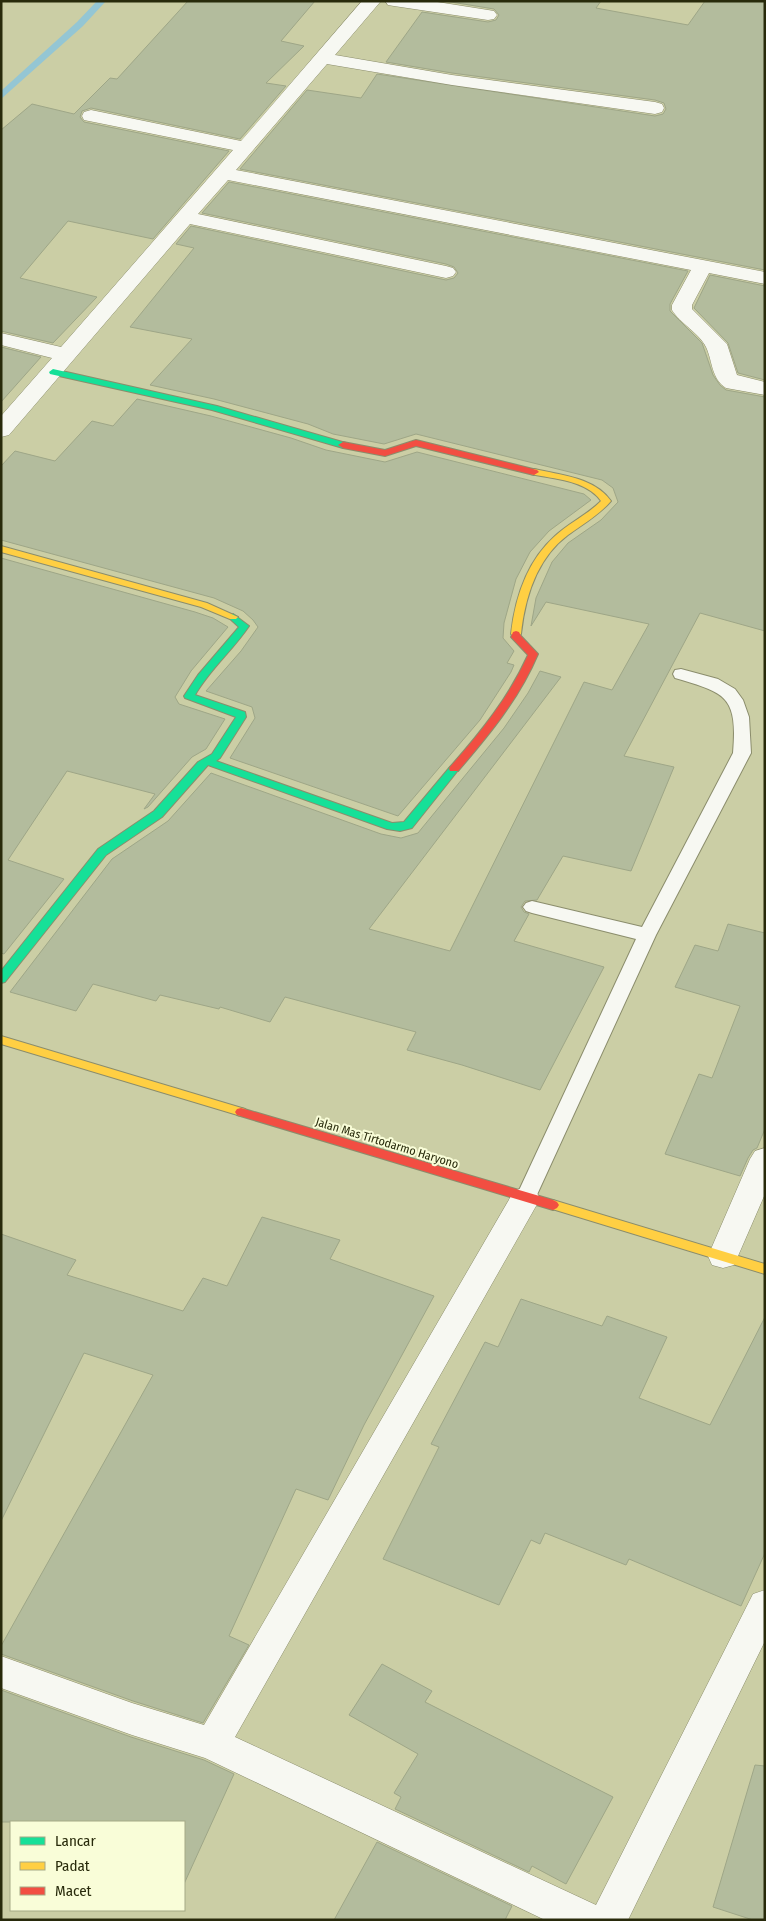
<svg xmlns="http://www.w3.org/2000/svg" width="766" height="1921" font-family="'Fira Sans Condensed',sans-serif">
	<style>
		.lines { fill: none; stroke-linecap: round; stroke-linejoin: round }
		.stream { fill: #94c6d4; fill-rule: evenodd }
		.building { fill: #b3bc9d; stroke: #9ea687 }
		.lane-casing { stroke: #8b8d6c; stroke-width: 2 }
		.street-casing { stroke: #8b8d6c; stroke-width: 1 }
		.fast-casing { stroke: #8b8d6c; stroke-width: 2 }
		.slow-casing { stroke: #8b8d6c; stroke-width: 2 }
		.jam-casing { stroke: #8b8d6c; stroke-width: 2 }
		.lane { fill: #f7f8f2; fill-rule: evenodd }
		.street { fill: #f7f8f2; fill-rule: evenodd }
		.fast { fill: #16e098; fill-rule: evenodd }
		.slow { fill: #ffcf43; fill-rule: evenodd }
		.jam { fill: #f24e42; fill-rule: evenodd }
		.labels { text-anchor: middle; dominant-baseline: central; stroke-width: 4; stroke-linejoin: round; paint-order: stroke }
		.street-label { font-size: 12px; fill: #282a0b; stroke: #f9fdd8 }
	</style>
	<rect width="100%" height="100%" fill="#cbcea5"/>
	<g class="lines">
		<!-- stream -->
		<path class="stream" d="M97,1H106L83,26L1,99V91L77,22Z"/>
	</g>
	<!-- building -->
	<path class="building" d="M188,1H315L281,41L304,46L266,83L286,86L240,139L91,108L82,111L80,117L84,122L229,151L153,239L68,221L20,278L97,297L53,343L1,331V130L32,104L74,114L110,78L117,79Z
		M445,1H601L596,8L688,25L705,1H765V270L240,169L307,90L361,98L377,74L655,116L663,114L666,109L664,103L655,100L452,73L386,62L422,12L488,22L496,20L499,15L494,9Z
		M229,182L688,271L670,304V311L702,343L713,375L720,385L726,390L765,397V631L700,613L624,756L674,767L631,871L563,856L537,900L525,901L521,907L524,912L529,914L514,941L604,967L540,1090L462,1065L407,1050L416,1032L285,997L270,1022L220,1007L219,1009L160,995L156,1001L93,984L76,1011L10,992L112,859L168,821L211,773L381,834L401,838L418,833L422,828L504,728L528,693L540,671L561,677L369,929L450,951L584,682L612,690L649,624L546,602L531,626L536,598L552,562L568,543L601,520L618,502L613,488L602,480L416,434L384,444L333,434L308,424L214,399L150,385L192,339L130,327L194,248L176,244L191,226L446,280L454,278L458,273L454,267L446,264L202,213Z
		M710,275L765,286V380L738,373L728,343L694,308Z
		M1,347L41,357L1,402Z
		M137,399L211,416L291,438L326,450L385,462L417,452L584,494L591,500L549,531L530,552L516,579L504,623L503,638L514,651L507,663L514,665L511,672L480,720L398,816L230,758L255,718L252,707L206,691L241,651L258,627L253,620L243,611L214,598L1,540V466L15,451L55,461L92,421L113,426Z
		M1,558L195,612L213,618L228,627L191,671L175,697L179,704L225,719L206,749L192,757L148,807L144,809L155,794L67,771L8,860L64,879L4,954L1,953Z
		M728,924L765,933V1129L757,1148L753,1150L748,1158L740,1176L665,1154L699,1074L712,1078L740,1006L675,987L695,945L718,951Z
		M262,1217L340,1240L330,1259L434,1296L364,1425L328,1500L296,1489L229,1636L249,1645L203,1723L133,1701L1,1654V1646L153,1375L84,1353L1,1521V1234L76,1260L67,1275L183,1311L203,1278L227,1286Z
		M521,1299L602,1326L607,1316L667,1337L639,1398L710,1425L765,1317V1553L741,1606L629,1559L626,1565L545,1533L540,1544L531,1540L499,1605L383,1559L439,1447L431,1444L485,1342L498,1347Z
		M382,1664L432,1691L425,1702L613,1797L566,1884L532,1866L529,1872L395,1809L401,1797L394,1793L418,1754L349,1715Z
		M1,1690L131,1737L204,1760L234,1774L184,1884V1822H1Z
		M755,1765L765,1766V1920H753L713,1907Z
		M377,1842L512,1906L505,1920H334Z"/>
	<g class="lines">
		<defs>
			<path id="lane" d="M681,669L718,679L735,689L743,700L749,717L751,753L656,935L535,1199L532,1205L525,1207L518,1205L515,1199L636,939L532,913L526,911L523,907L526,903L532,901L642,927L733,753C738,695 725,693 675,678L673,674L675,670Z"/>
			<path id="street" d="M362,1H381L335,55L452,75L655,102L662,104L664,108L662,112L655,114L452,85L327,64L236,170L765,272V284L709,273L692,305V309L727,344L737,375L765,382V395L726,388C711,378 713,362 706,347C700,334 680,323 672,310V305L691,270L228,180L198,214L446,266L453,268L456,272L453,276L446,278L190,224L9,435L1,437V416L52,358L1,345V333L61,347L233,150L84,120L82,116L84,112L91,110L241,141Z
				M385,1H431L488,10L494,11L497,15L494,19L488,20L394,6L388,5Z
				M765,1148V1194L738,1256L734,1265L723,1268L712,1265L708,1256L750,1159L755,1151Z
				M525,1187L536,1191L540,1199L235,1737L596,1905L753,1594L765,1590V1641L628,1920H545L205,1758L132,1735L1,1688V1656L132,1703L204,1725L514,1191Z"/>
			<path id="fast" d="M53,369L217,406L346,443L348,445L343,448L212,410L50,374L49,372Z
				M233,614L249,626C233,650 210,669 195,695L245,712L246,717L220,758L216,761L392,823L404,822L450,767H458L459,769L412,828L400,831L387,829L208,765L162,817L106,855L5,982L1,983V971L98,849L154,811L198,762L212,754L236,717L185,698L184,696L198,675L239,627L228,617Z"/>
			<path id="slow" d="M534,469C560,475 594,477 611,501C599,515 583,524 568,535C537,558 525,597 521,634L516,637L511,634C515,598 527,561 555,536C569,523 587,515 601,501C587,480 553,479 531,474L529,472Z
				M1,546L207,603L238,617L236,619H230L201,607L1,552Z
				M1,1036L245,1109L247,1112L245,1115L241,1116L1,1044Z
				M553,1200L765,1264V1274L549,1208L547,1205L549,1202Z"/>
			<path id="jam" d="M416,440L537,470L539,472L534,475L416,446L385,456L343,448L338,445L343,442L385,450Z
				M516,631L519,632L521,636L538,654C519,699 489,735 458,771H450L449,769L450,767C481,732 509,697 528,655L511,637L513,632Z
				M241,1108L553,1200L557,1202L559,1205L557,1208L553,1210L237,1115L235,1112L237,1109Z"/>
		</defs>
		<!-- lane casing -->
		<use href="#lane" class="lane-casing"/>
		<!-- street casing -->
		<use href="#street" class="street-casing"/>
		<!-- fast casing -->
		<use href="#fast" class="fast-casing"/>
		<!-- slow casing -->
		<use href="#slow" class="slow-casing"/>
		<!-- jam casing -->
		<use href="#jam" class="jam-casing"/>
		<!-- lane -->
		<use href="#lane" class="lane"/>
		<!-- street -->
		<use href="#street" class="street"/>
		<!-- fast -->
		<use href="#fast" class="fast"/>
		<!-- slow -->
		<use href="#slow" class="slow"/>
		<!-- jam -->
		<use href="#jam" class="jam"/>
	</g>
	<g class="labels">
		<!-- street labels -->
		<g class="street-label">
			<text transform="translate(387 1143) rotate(17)">Jalan Mas Tirtodarmo Haryono</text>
		</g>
	</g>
	<!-- border -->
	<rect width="766" height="1921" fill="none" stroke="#282a0b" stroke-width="5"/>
	<!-- legend -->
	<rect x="10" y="1821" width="175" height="90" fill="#f9fdd8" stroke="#a5a986"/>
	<rect x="20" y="1837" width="25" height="8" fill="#16e098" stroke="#a5a986"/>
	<text x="55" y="1846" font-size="15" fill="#282a0b">Lancar</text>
	<rect x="20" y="1862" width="25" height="8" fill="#ffcf43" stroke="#a5a986"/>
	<text x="55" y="1871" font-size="15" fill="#282a0b">Padat</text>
	<rect x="20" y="1887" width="25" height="8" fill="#f24e42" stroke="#a5a986"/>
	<text x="55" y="1896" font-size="15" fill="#282a0b">Macet</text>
</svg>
